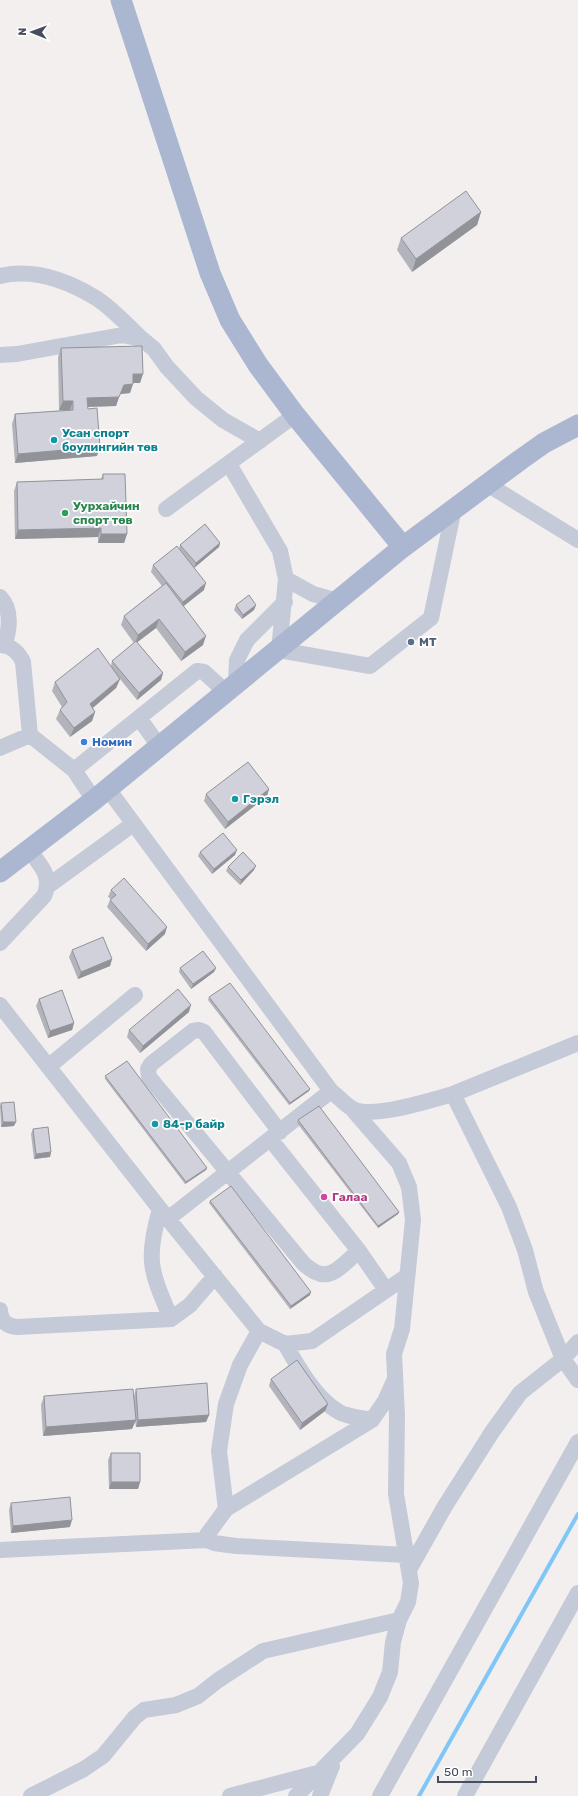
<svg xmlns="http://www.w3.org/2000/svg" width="578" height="1796" font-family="Rubik,sans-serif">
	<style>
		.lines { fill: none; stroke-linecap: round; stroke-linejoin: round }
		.stream { stroke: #80c6f6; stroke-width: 4 }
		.minor { stroke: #c4cad8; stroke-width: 16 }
		.major { stroke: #abb7d1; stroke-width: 21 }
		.wall { fill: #b3b4bb }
		.shaded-wall { fill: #929299 }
		.building { fill: #d0d1da; stroke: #929299 }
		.culture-dot { fill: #0f9aa8; stroke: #fff; stroke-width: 1.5 }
		.leisure-dot { fill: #2e9e5b; stroke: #fff; stroke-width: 1.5 }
		.service-dot { fill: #5c6f8a; stroke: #fff; stroke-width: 1.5 }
		.shop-dot { fill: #3f7fe0; stroke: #fff; stroke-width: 1.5 }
		.hotel-dot { fill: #d1479c; stroke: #fff; stroke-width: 1.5 }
		.labels { text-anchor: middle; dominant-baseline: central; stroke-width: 3.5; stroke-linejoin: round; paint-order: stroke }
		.culture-label { font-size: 12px; font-weight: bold; fill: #0d838f; stroke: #fff; text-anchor: start }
		.leisure-label { font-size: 12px; font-weight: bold; fill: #27864d; stroke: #fff; text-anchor: start }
		.service-label { font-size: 12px; font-weight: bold; fill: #4e5e75; stroke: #fff; text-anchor: start }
		.shop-label { font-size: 12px; font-weight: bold; fill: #366cbe; stroke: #fff; text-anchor: start }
		.hotel-label { font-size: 12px; font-weight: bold; fill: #b23c85; stroke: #fff; text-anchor: start }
	</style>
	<rect width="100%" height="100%" fill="#f2efee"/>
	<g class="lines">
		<!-- stream -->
		<path class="stream" d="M419,1796L578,1514"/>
		<!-- minor -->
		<path class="minor" d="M0,276C33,268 68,281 96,298C112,308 128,326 142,339
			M0,355L17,354L122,335L142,339L154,349L167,367L196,398L223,420L260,441
			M229,464L280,551L286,579L279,650L370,666L431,618L454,508
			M487,484L578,540
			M166,509L295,415
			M286,579L313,594L338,601
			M0,597C12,609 10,630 4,645
			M0,645C11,645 19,653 23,662L30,735
			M236,684L237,660L247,640L285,602
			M139,718L159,746
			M0,748L30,735L74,770L94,800
			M74,770L197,671L204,672L226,692
			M108,789L331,1091C338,1096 345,1105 353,1109C371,1119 433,1100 453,1094L509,1207L525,1250L536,1292L563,1359L578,1380
			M48,886L133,824
			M0,943L44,896C53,876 40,865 29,850
			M0,1005L160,1209L259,1331L285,1344L312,1341L407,1276
			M48,1067L135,995
			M453,1094L578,1043
			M271,1140L359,1251C338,1268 328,1287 303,1263L149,1077L148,1069L151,1064L193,1031L199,1030L204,1032L280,1132
			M160,1209C145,1261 151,1271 171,1319
			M169,1218L331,1091
			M359,1251L386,1290
			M0,1310C1,1321 6,1326 17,1327L171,1319L190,1305L215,1276
			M259,1331L240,1365L226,1404L219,1451L226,1509L372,1420L385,1401L394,1381
			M285,1344C298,1367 316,1399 339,1412C348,1417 363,1418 372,1420
			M226,1509L207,1535V1540L214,1543L236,1546L406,1555
			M0,1550L207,1540
			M410,1568L445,1506L492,1432L520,1393L563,1359L578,1342
			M31,1796L84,1769L103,1756L135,1717L144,1710L176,1705L198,1696L217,1681L263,1651L399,1620
			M230,1796L321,1772
			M296,1796L357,1734L380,1697L390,1672L393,1642L399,1620L408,1602L411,1583L396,1494L397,1416L394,1354L402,1329L413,1220L409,1187L399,1163L353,1110
			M320,1796L332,1766
			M380,1796L578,1442
			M465,1796L578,1593"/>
		<!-- major -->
		<path class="major" d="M121,0L210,273L230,320L258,365L295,415L403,547
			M0,872L94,800L403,547L520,460L544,443L578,425"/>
	</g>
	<!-- wall -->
	<path class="wall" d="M481,212L477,225L412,272L397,250L401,238Z
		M61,348L140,383H133L130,393L120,394L116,406L87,407L97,456L15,463L12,424L15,414L69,410H59L58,357Z
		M103,474L127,534L124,543H98V537L15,539L14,491L17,482L101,479Z
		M220,543L219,547L194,568L204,590L183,606L203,645L181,661L156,628L137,642L163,673L161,680L137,700L120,679L116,688L92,708L95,712L92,721L70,737L56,719L60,710L62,707L52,691L55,682L111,666L112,661L134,643L121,625L124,616L162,586L151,572L153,565L179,549L180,545Z
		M236,605H256L254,610L242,619L234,610Z
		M269,789L267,796L225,829L204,801L206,794Z
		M200,852L235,855L212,874L198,856Z
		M228,867L254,870L240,885L226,871Z
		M111,890L165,934L146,951L107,907L110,900L111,899L108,897Z
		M72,950L112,959L110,966L78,979L69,957Z
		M180,968H216L214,972L191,989L179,972Z
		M209,997L309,1091L289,1105L208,1000Z
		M39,999L74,1023L72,1030L48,1038L36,1006Z
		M189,1012L140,1053L127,1037L129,1030Z
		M105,1076L207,1168L206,1170L185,1184L105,1079Z
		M1,1103L14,1126L1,1127L0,1106Z
		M298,1120L399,1212L398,1214L378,1228L297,1123Z
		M33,1129L51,1152L50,1157L34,1159L31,1134Z
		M210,1201L310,1295L290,1309L209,1203Z
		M271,1379L328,1404L325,1411L300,1430L269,1386Z
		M136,1389L209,1415L206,1422L136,1427L135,1421L132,1429L43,1436L41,1405L44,1396H134Z
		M111,1453L140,1482L138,1489H109L108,1460Z
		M11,1503L70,1527L11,1533L9,1510Z"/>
	<!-- shaded-wall -->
	<path class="shaded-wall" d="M481,212L477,225L412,272L416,259Z
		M133,374H143L140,383H129Z
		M133,384L130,393L120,394L124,385Z
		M119,397L116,406L84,407L87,398Z
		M63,401H73L70,410H59Z
		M100,447L97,456L15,463L18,454Z
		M101,528L98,537L15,539L18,530Z
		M101,534H127L124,543H98Z
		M220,543L219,547L194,568L196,563Z
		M206,583L204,590L180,609L183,602Z
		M256,605L254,610L242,619L243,615Z
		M159,619L156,628L135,644L138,635Z
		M206,636L203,645L181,661L185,652Z
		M163,673L161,680L137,700L139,693Z
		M120,679L116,688L87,713L90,704Z
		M95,712L92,721L70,737L74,728Z
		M269,789L267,796L225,829L228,822Z
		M237,850L235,855L212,874L214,869Z
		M256,866L254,870L240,885L241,880Z
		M167,927L165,934L146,951L148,944Z
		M112,959L110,966L78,979L81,972Z
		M216,968L214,972L191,989L193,984Z
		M191,1005L189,1012L140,1053L143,1046Z
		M74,1023L72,1030L48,1038L50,1031Z
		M310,1089L309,1091L289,1105L290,1103Z
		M3,1122H16L14,1126L1,1127Z
		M51,1152L50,1157L34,1159L36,1154Z
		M207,1168L206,1170L185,1184L186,1182Z
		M399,1212L398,1214L378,1228V1226Z
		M311,1292L310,1295L290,1309L291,1306Z
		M328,1404L325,1411L300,1430L302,1423Z
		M209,1415L206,1422L136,1427L138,1420Z
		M136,1420L132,1429L43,1436L46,1427Z
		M111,1482H140L138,1489H109Z
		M72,1520L70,1527L11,1533L13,1526Z"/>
	<!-- building -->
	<path class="building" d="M466,191L481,212L416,259L401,238Z
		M142,346L143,374H133V384L124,385L119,397L87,398L88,409L97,408L100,447L18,454L15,414L73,410V401H63L61,348Z
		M103,474H125L127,534H101V528L18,530L17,482L103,479Z
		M205,524L220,543L196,563L180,545Z
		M177,546L206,583L183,602L153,565Z
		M166,583L206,636L185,652L159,619L138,635L124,616Z
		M249,595L256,605L243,615L236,605Z
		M136,641L163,673L139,693L112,661Z
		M98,648L120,679L90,704L95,712L74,728L60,710L67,702L55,682Z
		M248,762L269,789L228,822L206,794Z
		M223,833L237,850L214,869L200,852Z
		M243,852L256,866L241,880L228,867Z
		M124,878L167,927L148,944L110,900L116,895L111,890Z
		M103,937L112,959L81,972L72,950Z
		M203,951L216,968L193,984L180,968Z
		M230,983L310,1089L290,1103L209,997Z
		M178,989L191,1005L143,1046L129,1030Z
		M62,990L74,1023L50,1031L39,999Z
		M127,1061L207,1168L186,1182L105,1076Z
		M14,1102L16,1122H3L1,1103Z
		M319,1106L399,1212L378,1226L298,1120Z
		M48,1127L51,1152L36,1154L33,1129Z
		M231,1186L311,1292L291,1306L210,1201Z
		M297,1360L328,1404L302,1423L271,1379Z
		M207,1383L209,1415L138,1420L136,1389Z
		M133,1389L136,1420L46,1427L44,1396Z
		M111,1453H140V1482H111Z
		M70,1497L72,1520L13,1526L11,1503Z"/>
	<!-- markers -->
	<g class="culture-dot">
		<circle cx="54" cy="440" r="4"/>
		<circle cx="235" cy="799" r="4"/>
		<circle cx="155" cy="1124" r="4"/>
	</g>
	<circle class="leisure-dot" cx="65" cy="513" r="4"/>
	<circle class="service-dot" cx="411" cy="642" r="4"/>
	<circle class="shop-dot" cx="84" cy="742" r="4"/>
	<circle class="hotel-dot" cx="324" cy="1197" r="4"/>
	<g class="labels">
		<!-- culture labels -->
		<g class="culture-label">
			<text x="62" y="433">Усан спорт<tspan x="62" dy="14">боулингийн төв</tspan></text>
			<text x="243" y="799">Гэрэл</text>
			<text x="163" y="1124">84-р байр</text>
		</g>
		<!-- leisure labels -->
		<g class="leisure-label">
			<text x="73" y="506">Уурхайчин<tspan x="73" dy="14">спорт төв</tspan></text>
		</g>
		<!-- service labels -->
		<g class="service-label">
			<text x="419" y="642">МТ</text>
		</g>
		<!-- shop labels -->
		<g class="shop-label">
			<text x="92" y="742">Номин</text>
		</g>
		<!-- hotel labels -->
		<g class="hotel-label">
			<text x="332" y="1197">Галаа</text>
		</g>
	</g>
	<!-- north arrow -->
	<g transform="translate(32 32) rotate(271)" stroke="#ffffff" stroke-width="3" paint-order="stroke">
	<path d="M0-3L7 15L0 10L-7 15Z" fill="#454d5e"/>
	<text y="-6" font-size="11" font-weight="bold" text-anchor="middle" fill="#454d5e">N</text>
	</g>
	<!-- scale -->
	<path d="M438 1776v6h98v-6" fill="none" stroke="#454d5e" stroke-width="2"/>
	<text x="444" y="1776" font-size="12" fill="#454d5e" stroke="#ffffff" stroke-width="3" paint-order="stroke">50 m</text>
</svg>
